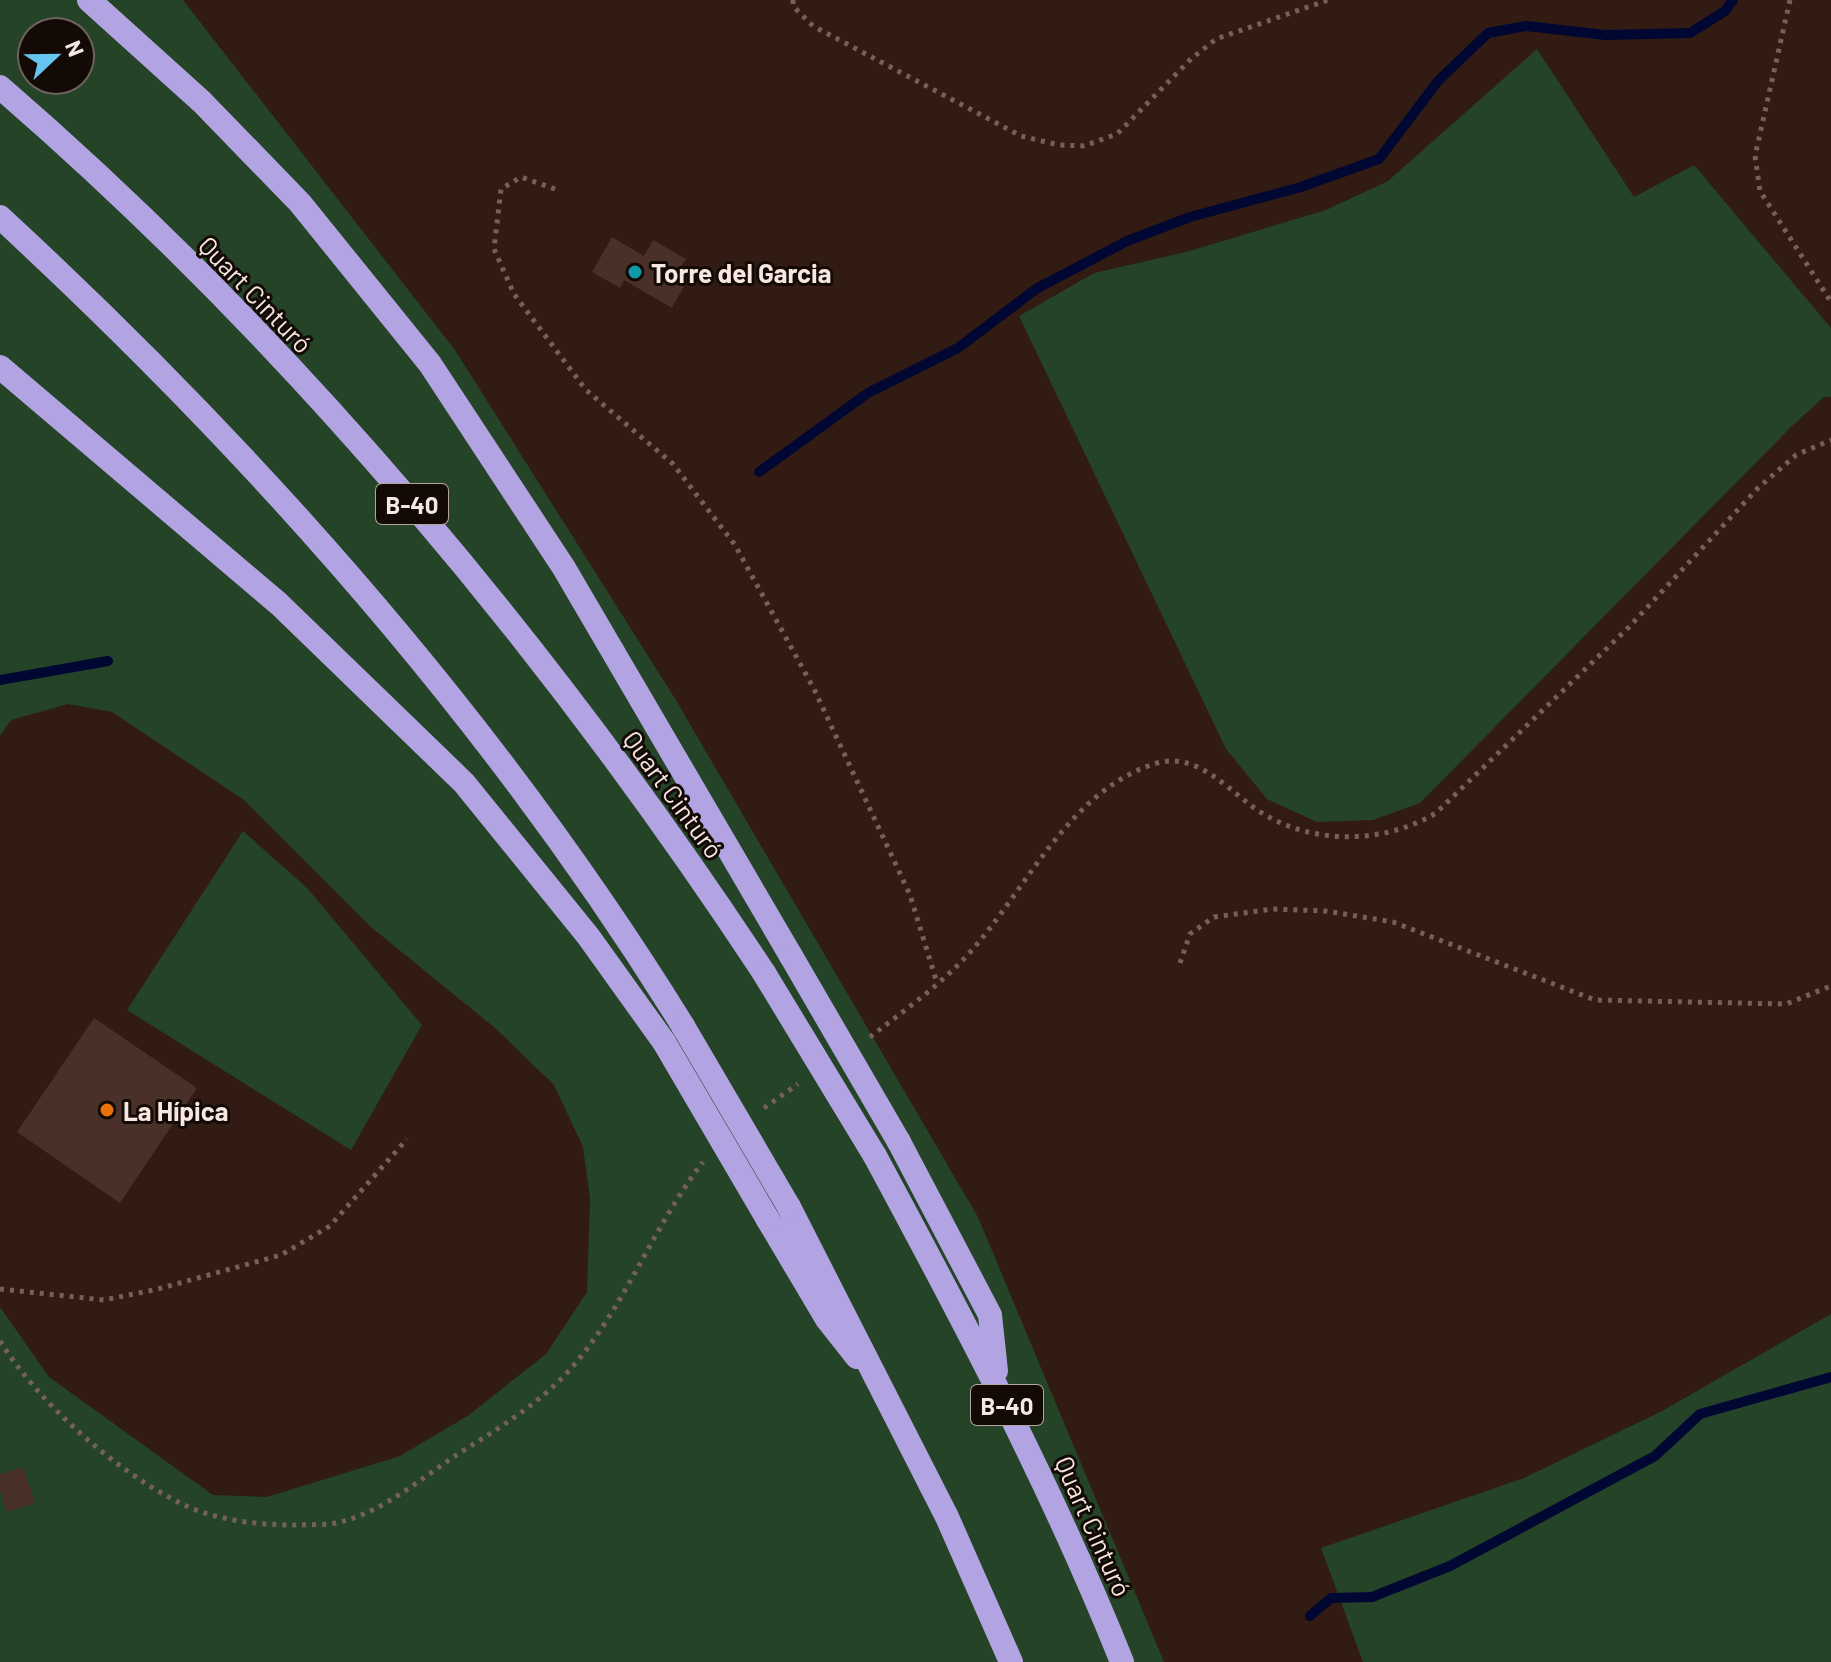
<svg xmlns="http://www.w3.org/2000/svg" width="1831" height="1662" font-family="Barlow,sans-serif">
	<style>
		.green { fill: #244327; fill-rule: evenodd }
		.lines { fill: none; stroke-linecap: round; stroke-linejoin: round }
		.stream { stroke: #000733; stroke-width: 10 }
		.building { fill: #493028 }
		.path { stroke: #766159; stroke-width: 5; stroke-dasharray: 4 6; stroke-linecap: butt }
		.highway { stroke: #b2a3e2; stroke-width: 24 }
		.highway-bridge { stroke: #b2a3e2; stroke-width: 24 }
		.culture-dot { fill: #0f9aa8; stroke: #130905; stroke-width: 3 }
		.food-dot { fill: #e8710a; stroke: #130905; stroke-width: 3 }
		.labels { text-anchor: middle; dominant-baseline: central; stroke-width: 6; stroke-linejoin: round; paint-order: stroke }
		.shield { fill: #130905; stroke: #b3a49f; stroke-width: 2 }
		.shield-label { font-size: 24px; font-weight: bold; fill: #f8e7e1 }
		.poi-label { font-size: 26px; font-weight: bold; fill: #f8e7e1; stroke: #130905; text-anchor: start }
		.street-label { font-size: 26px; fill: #f8e7e1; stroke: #130905 }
	</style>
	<rect width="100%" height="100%" fill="#321b12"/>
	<!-- green -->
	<path class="green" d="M0,0H183L455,350L674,697L978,1217L1164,1662H0V1307L49,1377L213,1495L267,1497L400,1456L469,1415L546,1354L587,1292L590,1199L583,1147L554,1085L495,1028L371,927L244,800L112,712L68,704L11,720L0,736ZM32,32H80V80H32Z
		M1537,49L1634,197L1694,165L1831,328V397H1824L1791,427L1420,803L1373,820L1317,822L1267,799L1226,749L1019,316L1094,273L1186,252L1326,210L1388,181Z
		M243,831L307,888L422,1025L351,1150L127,1010Z
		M1831,1314V1662H1363L1321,1548L1524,1478L1662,1411Z"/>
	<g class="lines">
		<!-- stream -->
		<path class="stream" d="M759,472L868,393L958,348L1036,289L1127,241L1190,217L1301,187L1379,159L1438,81L1488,33L1526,26L1606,35L1690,33L1725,11L1733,0
			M0,680L108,661
			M1310,1616L1331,1598L1372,1597L1450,1566L1655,1456L1700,1414L1831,1377"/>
	</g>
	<!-- building -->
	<path class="building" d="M612,237L644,256L653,240L686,259L677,273L688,279L672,308L624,280L620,288L592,272Z
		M94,1018L197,1088L120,1203L17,1132Z
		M23,1467L35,1503L7,1512L0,1490V1474Z"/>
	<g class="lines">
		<!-- path -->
		<path class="path" d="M793,0V6L813,26L1021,136L1059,145L1084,146L1117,134L1191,59L1216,39L1328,0
			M1790,0L1755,156L1760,191L1831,302
			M555,189L521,177L501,189L494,249L514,294L586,390L673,464L735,545L814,689L910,895L937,983
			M1180,963L1190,934L1214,917L1273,909L1326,911L1393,922L1595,1000L1786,1004L1831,986
			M870,1037C900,1014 933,990 959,964C1023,900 1064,791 1157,763C1195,752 1226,787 1253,807C1305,845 1381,846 1436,813L1629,627L1758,488L1796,455L1831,440
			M764,1108L798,1084
			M0,1289L104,1300L158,1289L281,1255L330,1226L407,1139
			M0,1341C38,1402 113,1469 178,1502C213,1520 256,1525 296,1525C311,1524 329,1526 344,1521C385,1510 423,1477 458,1454C496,1430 534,1407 565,1375C623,1313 651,1229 703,1162"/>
		<!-- highway -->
		<path class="highway" d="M89,0L202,102L300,203L430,364L564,568L791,956
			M0,87C293,340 552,651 764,973
			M0,217C260,457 497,725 683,1026
			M0,367L279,604L464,783L588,936L664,1042
			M899,1142L990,1315L996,1371
			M875,1156C964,1321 1052,1487 1122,1662
			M789,1207L947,1517L1011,1662
			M767,1218L827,1319L857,1357"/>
		<!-- highway-bridge -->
		<path class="highway-bridge" d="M791,956L899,1142
			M764,973L875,1156
			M683,1026L789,1207
			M664,1042L767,1218"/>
	</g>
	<!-- markers -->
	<circle class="culture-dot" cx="635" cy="272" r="8"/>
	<circle class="food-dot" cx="107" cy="1110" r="8"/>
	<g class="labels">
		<!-- shield labels -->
		<g class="shield">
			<rect x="376" y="484" width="72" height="40" rx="6"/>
			<rect x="971" y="1385" width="72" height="40" rx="6"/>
		</g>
		<g class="shield-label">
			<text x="412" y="504">B-40</text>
			<text x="1007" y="1405">B-40</text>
		</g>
		<!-- poi labels -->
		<g class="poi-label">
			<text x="651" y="272">Torre del Garcia</text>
			<text x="123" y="1110">La Hípica</text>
		</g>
		<!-- street labels -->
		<g class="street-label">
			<text transform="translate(256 294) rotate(46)">Quart Cinturó</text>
			<text transform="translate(674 794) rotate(54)">Quart Cinturó</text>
			<text transform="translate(1094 1526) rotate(66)">Quart Cinturó</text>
		</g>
	</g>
	<!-- north arrow -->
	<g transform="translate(56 56) rotate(68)"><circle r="38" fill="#130905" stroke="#6f625d" stroke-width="2"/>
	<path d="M0-6L14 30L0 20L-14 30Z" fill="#67c4f0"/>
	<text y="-12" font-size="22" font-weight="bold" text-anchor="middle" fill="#f8e7e1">N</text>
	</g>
</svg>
